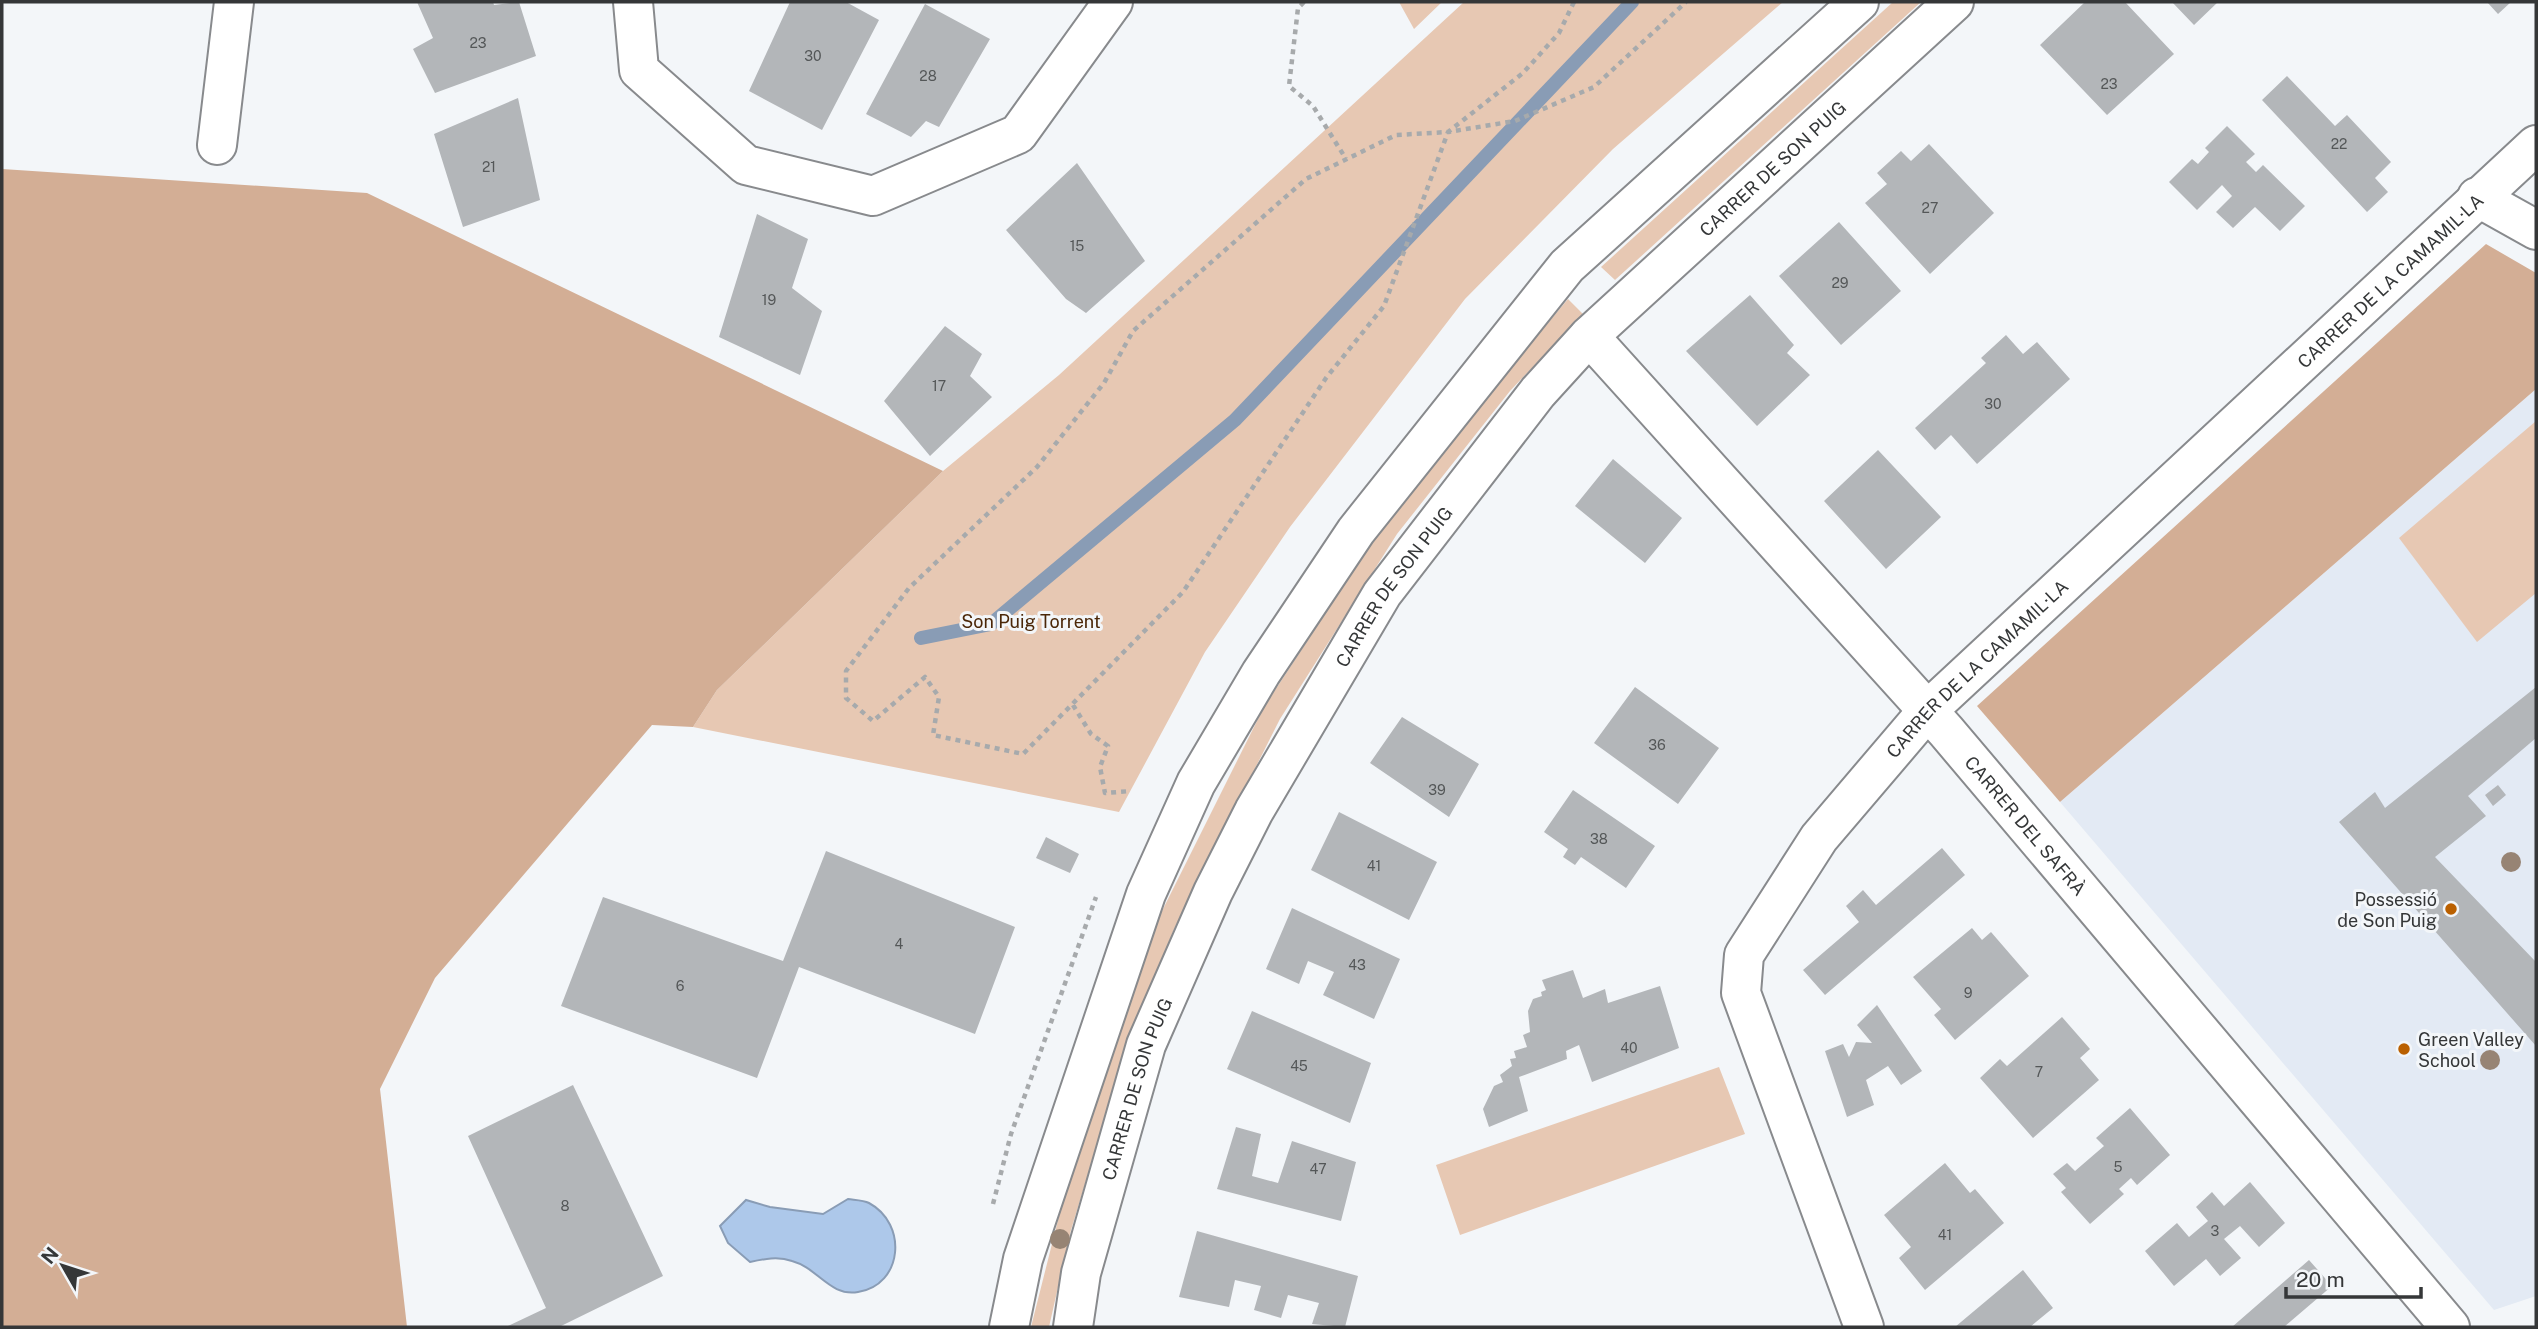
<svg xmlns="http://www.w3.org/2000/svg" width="2538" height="1329" font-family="'Public Sans',sans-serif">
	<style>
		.built { fill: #e3eaf4 }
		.green { fill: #e7c8b3 }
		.forest { fill: #d3ae95 }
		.water { fill: #adc8ea; stroke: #899cb5; stroke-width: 2 }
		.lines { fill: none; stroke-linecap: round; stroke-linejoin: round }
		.stream { stroke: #899cb5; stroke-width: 14 }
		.building { fill: #b3b6b9 }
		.minor-casing { stroke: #888a8d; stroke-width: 42 }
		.path { stroke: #a7aaac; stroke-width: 4.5; stroke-dasharray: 5 5; stroke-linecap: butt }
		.minor { stroke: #fff; stroke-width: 38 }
		.tree { fill: #978474 }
		.poi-dot { fill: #ba6000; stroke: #f3f6f9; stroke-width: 2.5 }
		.labels { text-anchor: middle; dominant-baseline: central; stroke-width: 6; stroke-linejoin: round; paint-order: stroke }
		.number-label { font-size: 14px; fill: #545758 }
		.street-label { font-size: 18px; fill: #353738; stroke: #f3f6f9 }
		.park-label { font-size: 18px; fill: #4b2708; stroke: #f3f6f9 }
		.poi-label { font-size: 18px; fill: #353738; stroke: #f3f6f9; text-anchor: end }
	</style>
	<rect width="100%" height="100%" fill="#f3f6f9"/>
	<!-- built -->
	<path class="built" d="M2536,389V1296L2494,1310L2060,802Z"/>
	<!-- green -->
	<path class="green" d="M1399,2H1442L1414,29Z
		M1464,2H1783L1613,149L1465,299L1290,527L1205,652L1119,812L693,727L717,690L943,471L1059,375Z
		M1893,2H1921L1615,280L1601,267Z
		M1568,299L1583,314L1510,391L1397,534L1280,719L1174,929L1125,1053L1071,1230L1049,1327H1031L1078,1141L1147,941L1264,707L1369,547L1444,447Z
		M2536,421V593L2477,642L2399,538Z
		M1719,1067L1745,1134L1460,1235L1436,1165Z"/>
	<!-- forest -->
	<path class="forest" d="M2,169L367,193L943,471L717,690L693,727L652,725L435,978L380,1089L407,1327H2Z
		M2486,244L2536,273V389L2060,802L1977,706Z"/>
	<!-- water -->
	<path class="water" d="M848,1199C854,1200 863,1200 869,1203C908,1224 903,1285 858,1292C830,1297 818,1268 792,1261C778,1256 764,1259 750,1262L728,1243L720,1226L746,1200L770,1207L823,1214Z"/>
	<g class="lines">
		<!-- stream -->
		<path class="stream" d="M921,638L991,624L1235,420L1632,2"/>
	</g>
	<!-- building -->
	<path class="building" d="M417,2H493L494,5L519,2L536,56L435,93L413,49L433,38Z
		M790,2H846L879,20L822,130L749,91Z
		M2085,2H2125L2174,54L2107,115L2040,45Z
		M2172,2H2218L2194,25Z
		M2487,2H2511L2498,14Z
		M925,4L990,39L939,127L926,121L911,137L866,114Z
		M2287,76L2335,126L2347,115L2391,162L2375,178L2388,192L2367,212L2262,100Z
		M518,98L540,200L463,227L434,134Z
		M2227,126L2255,154L2246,162L2256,172L2263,165L2305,206L2280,231L2255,207L2233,228L2216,212L2232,196L2222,185L2197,210L2169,182L2192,159L2198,164L2209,152L2205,148Z
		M1929,144L1994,213L1930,274L1865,203L1887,184L1877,173L1901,151L1911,161Z
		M1077,163L1145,261L1086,313L1066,299L1006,230Z
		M757,214L808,239L792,288L822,311L800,375L719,337Z
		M1839,222L1901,291L1841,345L1779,276Z
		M1750,295L1794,345L1787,353L1810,375L1757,426L1686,351Z
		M945,326L982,354L970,376L992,397L930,456L884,401Z
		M2006,335L2023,354L2037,342L2070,379L1977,464L1951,435L1935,450L1915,428L1986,363L1981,358Z
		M1878,450L1941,517L1886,569L1824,501Z
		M1613,459L1682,518L1645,563L1575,506Z
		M1635,687L1719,748L1678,804L1594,743Z
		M2536,687V738L2468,796L2486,816L2435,857L2536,962V1046L2339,822L2375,792L2385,808Z
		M1402,717L1479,764L1449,817L1370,763Z
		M2498,785L2506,795L2493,806L2485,795Z
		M1573,790L1655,846L1626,888L1581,857L1575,865L1563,857L1568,849L1544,832Z
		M1339,812L1437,862L1409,920L1311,870Z
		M1046,837L1079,854L1070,873L1036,858Z
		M1942,848L1965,875L1825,995L1803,970L1859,922L1846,906L1863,890L1876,905Z
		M826,851L1015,927L975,1034L799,967L757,1078L561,1006L603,897L783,961Z
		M1292,908L1400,959L1374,1019L1323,995L1334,972L1308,961L1299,984L1266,969Z
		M1972,928L1982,940L1991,932L2029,976L1955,1040L1934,1015L1941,1009L1913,977Z
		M1573,970L1583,998L1605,989L1608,1003L1660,986L1679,1048L1592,1082L1579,1045L1566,1051L1567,1059L1519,1077L1528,1111L1489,1127L1483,1109L1494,1086L1503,1082L1500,1075L1512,1066L1510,1059L1516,1058L1514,1051L1527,1047L1523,1035L1530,1032L1528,1011L1533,999L1542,996L1541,992L1546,990L1542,980Z
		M1877,1005L1922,1071L1901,1085L1888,1066L1866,1080L1874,1105L1847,1117L1825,1051L1843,1044L1849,1057L1856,1042L1872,1043L1857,1025Z
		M1252,1011L1371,1063L1350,1123L1227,1069Z
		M2062,1017L2090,1049L2080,1058L2099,1080L2033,1138L1980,1078L2000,1059L2007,1066Z
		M573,1085L663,1276L559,1327H506L546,1308L468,1136Z
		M2130,1108L2170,1155L2137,1185L2131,1178L2119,1189L2124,1194L2090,1224L2061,1192L2066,1188L2053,1174L2067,1163L2075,1171L2104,1146L2096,1138Z
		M1236,1127L1261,1134L1252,1176L1278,1183L1292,1141L1356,1162L1341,1221L1217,1189Z
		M1945,1163L1970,1193L1975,1189L2004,1223L1925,1290L1899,1258L1911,1247L1884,1215Z
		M2250,1182L2285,1223L2259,1247L2240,1226L2224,1239L2241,1258L2220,1276L2206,1259L2174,1286L2145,1251L2177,1223L2189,1237L2208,1221L2196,1207L2212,1192L2224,1206Z
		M1197,1231L1358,1276L1345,1327L1312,1324L1319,1303L1288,1295L1281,1318L1254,1310L1261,1286L1235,1280L1229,1307L1179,1297Z
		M2309,1260L2332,1286L2284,1327H2232Z
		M2023,1270L2053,1308L2030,1327H1955Z"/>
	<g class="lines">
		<defs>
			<g id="minor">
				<path d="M633,2L639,70L746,165L873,196L1018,134L1113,2"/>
				<path d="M217,145L234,2"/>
				<path d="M2477,197L2536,230"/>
				<path id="s1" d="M1589,336L1946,731L2450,1327"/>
				<path d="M1009,1327L1023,1259L1146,894L1196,783L1261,673L1356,531L1567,266L1859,2"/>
				<path id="s2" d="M1073,1327L1081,1273L1146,1045L1213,892L1254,811L1382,594L1538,392L1589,336L1954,2"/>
				<path id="s3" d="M1864,1327L1741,993L1744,955L1819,838L1928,710L2536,145"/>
			</g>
		</defs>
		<!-- minor casing -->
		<use href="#minor" class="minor-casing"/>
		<!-- path -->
		<path class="path" d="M1304,2L1298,8L1289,86L1313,106L1346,159
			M1574,2L1559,33L1523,73L1448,132L1396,135L1306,179L1133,331L1104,383L1037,467L909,588L846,671V698L873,721L925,677L939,697L933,735L1023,754L1183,592L1326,378L1384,306L1448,132L1515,121L1594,87L1686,2
			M1073,705L1091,734L1108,746L1100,767L1105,793L1131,791
			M993,1204L1011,1134L1096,897"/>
		<!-- minor -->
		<use href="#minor" class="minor"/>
	</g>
	<!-- trees -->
	<g class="tree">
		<circle cx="2511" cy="862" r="10"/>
		<circle cx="2490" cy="1060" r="10"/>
		<circle cx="1060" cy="1239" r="10"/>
	</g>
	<!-- markers -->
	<g class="poi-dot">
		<circle cx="2451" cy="909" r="7"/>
		<circle cx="2404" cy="1049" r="7"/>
	</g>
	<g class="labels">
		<!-- number labels -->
		<g class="number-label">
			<text x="478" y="43">23</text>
			<text x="813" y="56">30</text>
			<text x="928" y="76">28</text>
			<text x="2109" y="84">23</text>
			<text x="2339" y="144">22</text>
			<text x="489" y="167">21</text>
			<text x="1930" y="208">27</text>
			<text x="1077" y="246">15</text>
			<text x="1840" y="283">29</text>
			<text x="769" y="300">19</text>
			<text x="939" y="386">17</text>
			<text x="1993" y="404">30</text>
			<text x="1657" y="745">36</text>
			<text x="1437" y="790">39</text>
			<text x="1599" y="839">38</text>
			<text x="1374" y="866">41</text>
			<text x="899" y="944">4</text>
			<text x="1357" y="965">43</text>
			<text x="680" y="986">6</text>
			<text x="1968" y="993">9</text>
			<text x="1629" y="1048">40</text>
			<text x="1299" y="1066">45</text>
			<text x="2039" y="1072">7</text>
			<text x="2118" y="1167">5</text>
			<text x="1318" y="1169">47</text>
			<text x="565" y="1206">8</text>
			<text x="2215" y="1231">3</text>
			<text x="1945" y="1235">41</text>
		</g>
		<!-- street labels -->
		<g class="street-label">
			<text stroke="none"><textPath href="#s2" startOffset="1381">CARRER DE SON PUIG</textPath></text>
			<text stroke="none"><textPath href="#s3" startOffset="1332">CARRER DE LA CAMAMIL·LA</textPath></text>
			<text stroke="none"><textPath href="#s2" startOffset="814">CARRER DE SON PUIG</textPath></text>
			<text stroke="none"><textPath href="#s3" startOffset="765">CARRER DE LA CAMAMIL·LA</textPath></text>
			<text stroke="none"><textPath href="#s1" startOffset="656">CARRER DEL SAFRÀ</textPath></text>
			<text stroke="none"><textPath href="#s2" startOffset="247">CARRER DE SON PUIG</textPath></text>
		</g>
		<!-- park labels -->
		<g class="park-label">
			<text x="1031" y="621">Son Puig Torrent</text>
		</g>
		<!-- poi labels -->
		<g class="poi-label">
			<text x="2437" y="899">Possessió<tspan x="2437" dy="21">de Son Puig</tspan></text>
			<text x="2418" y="1039" text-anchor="start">Green Valley<tspan x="2418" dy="21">School</tspan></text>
		</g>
	</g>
	<!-- border -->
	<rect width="2538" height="1329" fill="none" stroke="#353738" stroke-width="7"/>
	<!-- north arrow -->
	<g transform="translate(63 1266) rotate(309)" stroke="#f3f6f9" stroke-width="5" paint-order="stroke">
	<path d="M0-5L12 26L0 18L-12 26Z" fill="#353738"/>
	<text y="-10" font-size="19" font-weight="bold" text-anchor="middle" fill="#353738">N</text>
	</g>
	<!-- scale -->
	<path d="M2286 1287v10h135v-10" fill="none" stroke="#353738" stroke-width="3.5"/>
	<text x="2296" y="1287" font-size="21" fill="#353738" stroke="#f3f6f9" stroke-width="5" paint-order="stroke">20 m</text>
</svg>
